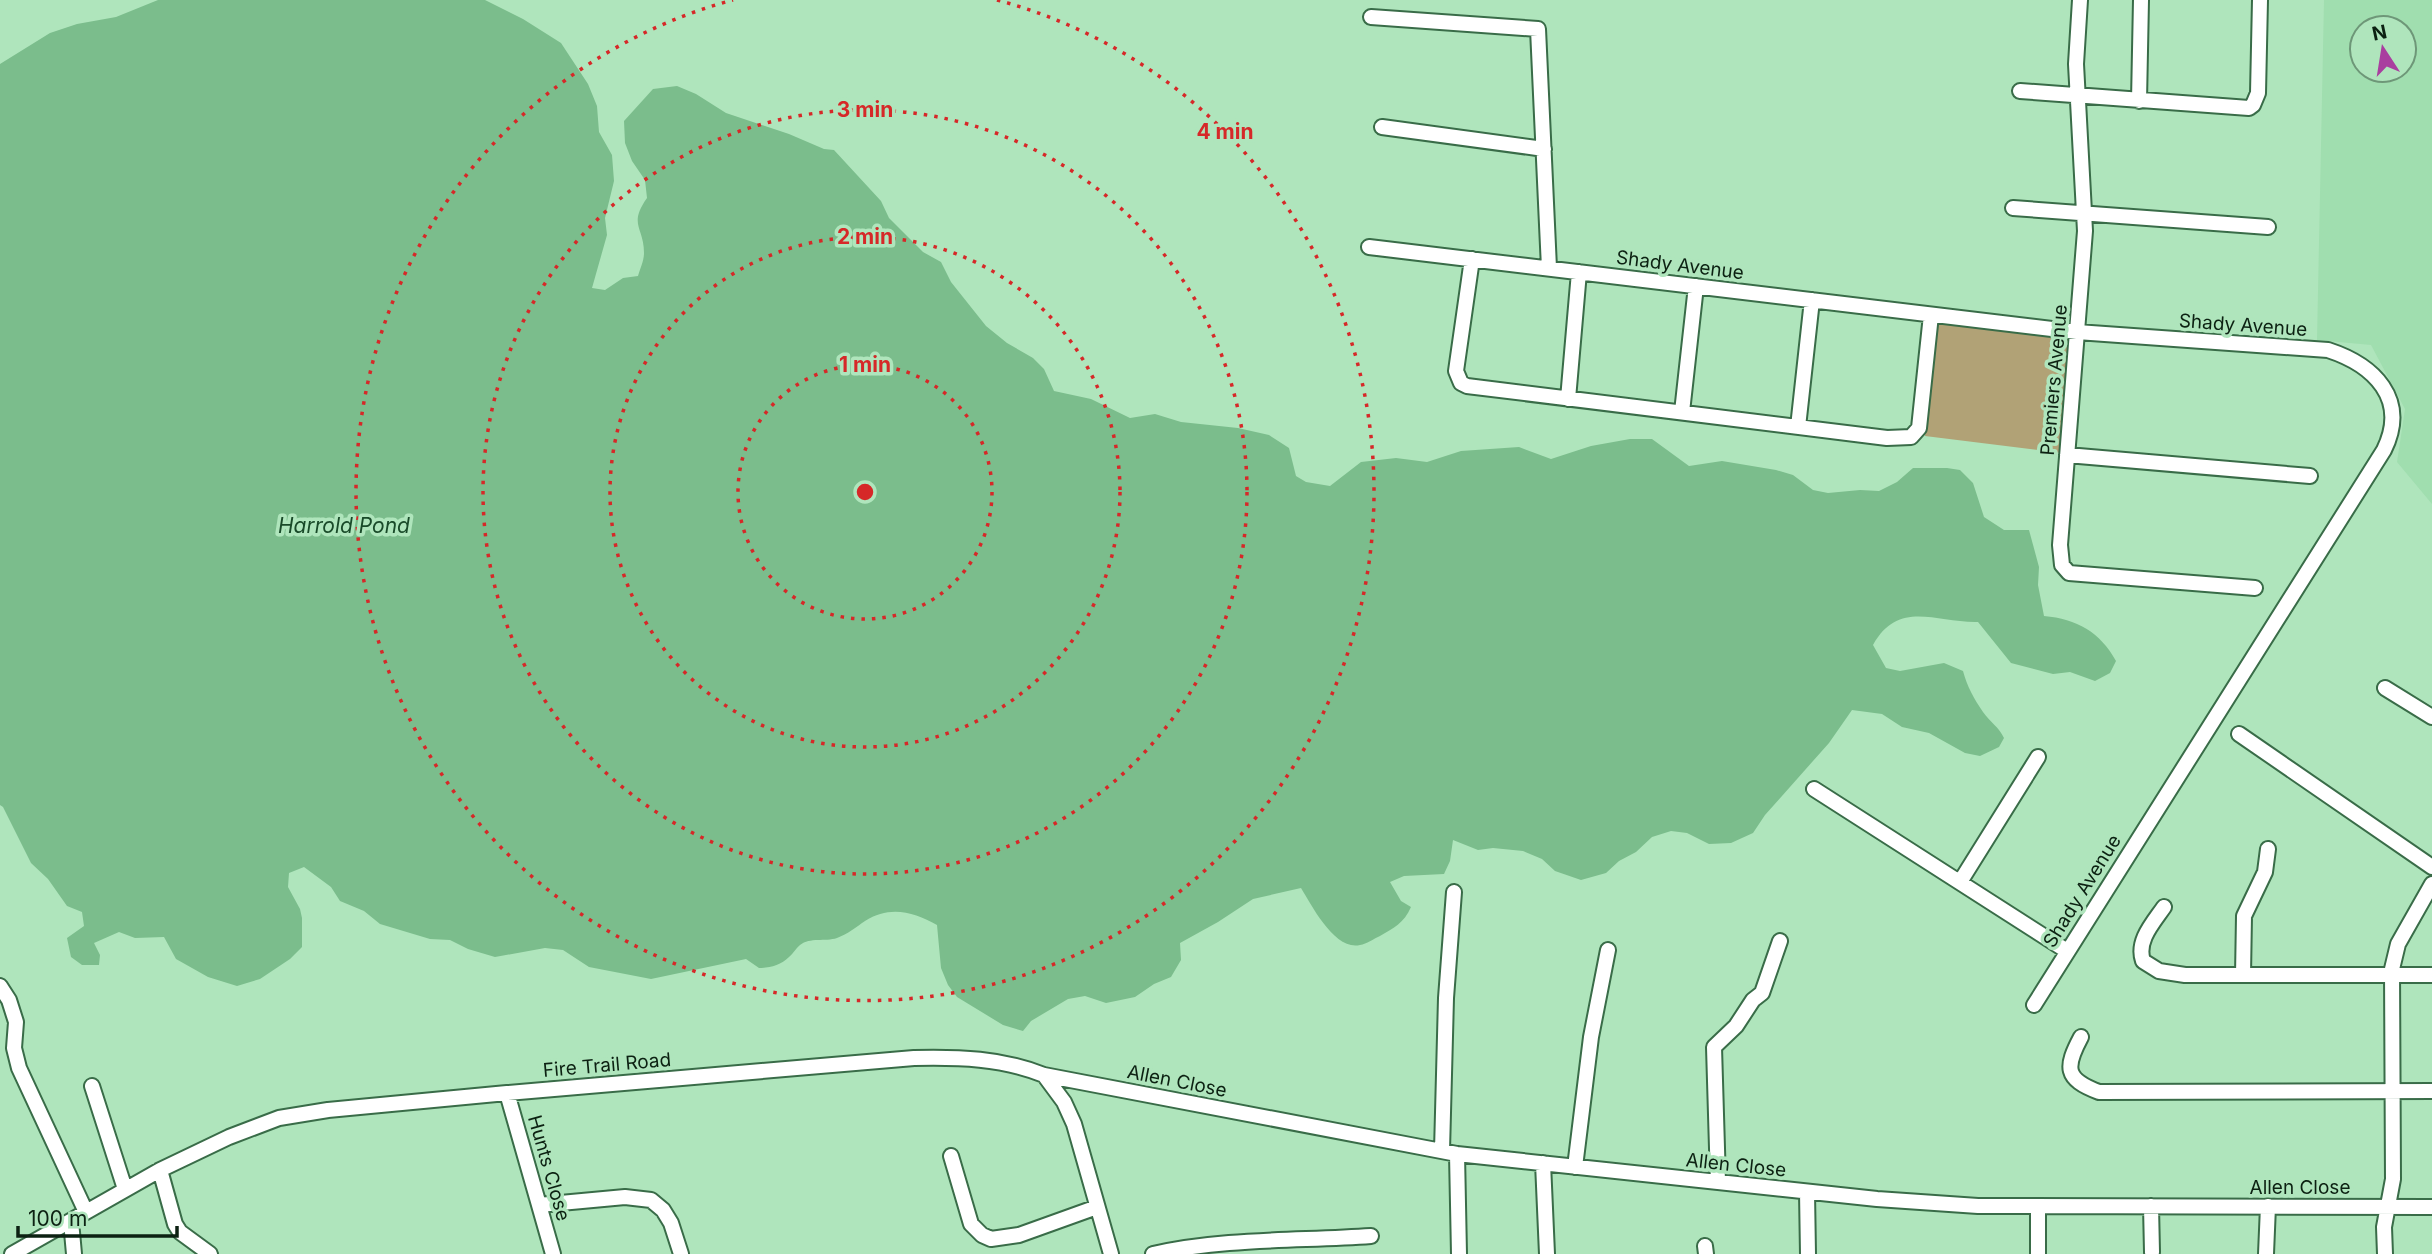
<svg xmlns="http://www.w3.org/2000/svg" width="2432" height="1254" font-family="Inter,sans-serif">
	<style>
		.built { fill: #a0deaf; fill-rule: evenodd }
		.green { fill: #b1a276 }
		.water { fill: #7bbd8c }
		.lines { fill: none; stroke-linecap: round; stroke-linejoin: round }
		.minor-casing { stroke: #396c48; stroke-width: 18 }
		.minor { stroke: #fff; stroke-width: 14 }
		.ring { fill: none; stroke: #d62828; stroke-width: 3.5; stroke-dasharray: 3.5 7 }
		.labels { text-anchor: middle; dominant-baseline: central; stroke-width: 7; stroke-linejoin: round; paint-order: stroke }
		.street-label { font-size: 19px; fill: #0c2112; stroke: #afe5bc }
		.water-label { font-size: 21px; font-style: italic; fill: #194a29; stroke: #afe5bc }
		.centre { fill: #d62828; stroke: #afe5bc; stroke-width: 3.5 }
		.ring-label { font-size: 21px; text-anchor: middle; font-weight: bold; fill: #d62828; stroke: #afe5bc; stroke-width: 7; stroke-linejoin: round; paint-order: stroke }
	</style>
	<rect width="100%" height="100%" fill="#afe5bc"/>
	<!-- built -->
	<path class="built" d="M2324,0H2432V504L2397,462L2405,409L2371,345L2317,340ZM2404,28V70H2362V28Z"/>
	<!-- green -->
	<path class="green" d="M1936,321L2071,338L2062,453L1925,436Z"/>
	<!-- water -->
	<path class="water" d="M158,0H485L523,19L561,43L588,84L597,106L599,132L612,155L614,181L605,218L607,235L592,288L605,290L623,278L638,276C640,269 644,261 644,253C644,227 628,225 647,198L645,180L632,161L625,143L624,121L653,89L677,86L696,94L726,113L789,134L824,149L834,150L881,201L889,218L923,252L941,262L951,282L986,326L1007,343L1033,358L1044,369L1054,391L1091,399L1130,418L1155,414L1181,422L1238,428L1269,435L1289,448L1296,476L1306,482L1330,486L1361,462L1396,458L1427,462L1461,451L1519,447L1551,459L1591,446L1630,439H1652L1689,466L1722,461L1776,470L1793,475L1813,490L1828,493L1860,490L1879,491L1897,482L1913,468H1947L1960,470L1973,483L1984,517L2004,530H2029L2039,567L2038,585L2044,616C2077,619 2100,632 2116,661L2110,673L2095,681L2070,672L2053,674L2011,663L1978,622C1935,623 1899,599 1873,645L1886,668L1900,671L1944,663L1963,671C1967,686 1974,699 1983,712C1990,722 1999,727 2004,738L1999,747L1980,756L1965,753L1929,733L1902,727L1882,714L1852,710L1829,743L1765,815L1753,833L1731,843L1709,844L1687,833L1671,831L1652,837L1636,852L1619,861L1606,873L1581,880L1555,871L1542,859L1523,851L1493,848L1478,850L1453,840L1450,861L1444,874L1404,876L1390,882L1401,901L1411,907C1404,923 1394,928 1380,936C1373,939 1367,944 1360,945C1335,951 1312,906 1301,888L1253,899L1218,922L1180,943L1181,960L1171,977L1154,984L1135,997L1106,1003L1085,996L1068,999L1031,1021L1023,1031L1003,1025L957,997L948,985L941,968L937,925C914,912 890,905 865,921C856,927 848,934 837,938C825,942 810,937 800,945C796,948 793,954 789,957C781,965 770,968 759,968L746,959L651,979L589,967L563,950L545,948L495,957L468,949L450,940L430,939L380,924L364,911L340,901L331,887L304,867L289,873L288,887L300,909L302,918V947L290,959L260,979L237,986L208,977L176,959L164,937L135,938L119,932L94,943L100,955L99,965H82L71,957L67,938L84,926L82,912L67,906L48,879L31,863L3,807L0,805V64L50,33L77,24L116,17Z"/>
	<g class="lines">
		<defs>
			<path id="minor" d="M2080,0L2076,64L2085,231L2060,545L2062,565L2069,573L2255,588
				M1371,17L1538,29L1549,268
				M2020,91L2249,108L2253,105L2258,93L2260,0
				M2139,101L2141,0
				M1382,127L1544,149
				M2013,208L2268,227
				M1369,247L2077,332L2328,350C2374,365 2409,399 2384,450L2034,1005
				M1472,259L1456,371L1461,383L1467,386L1887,438L1911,437L1919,428L1931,315
				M1568,399L1579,272
				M1682,412L1696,286
				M1798,427L1812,300
				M2067,455L2310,476
				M2385,688L2432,717
				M2239,734L2432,867
				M1814,789L2067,951
				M1960,882L2038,757
				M2164,907C2153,923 2136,941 2143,961L2159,971L2185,975H2432
				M2243,975L2244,916L2265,872L2268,849
				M0,986L9,1000L16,1022L14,1048L19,1068L86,1212
				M2081,1037C2065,1067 2064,1079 2099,1092L2432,1091
				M1044,1075L1064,1102L1074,1124L1111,1254
				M92,1086L125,1189
				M507,1093L553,1254
				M1442,1151L1446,998L1454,892
				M1457,1154L1459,1254
				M951,1156L971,1224L982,1235L991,1239L1019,1235L1097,1207
				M1543,1163L1547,1254
				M1575,1167L1591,1037L1608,950
				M160,1170L175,1224L180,1232L210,1254
				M1718,1182L1714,1047L1736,1026L1753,1000L1762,993L1780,941
				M1807,1192L1808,1254
				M539,1205L625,1197L651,1200L663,1210L671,1223L681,1254
				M2038,1206V1254
				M2151,1206L2152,1252
				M71,1221L74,1254
				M1705,1246L1706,1254
				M12,1254L160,1170L229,1137L279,1118L328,1110L507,1093L914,1058C958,1057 1002,1058 1044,1075L1457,1154L1877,1199L1978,1206L2432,1207
				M1153,1254C1224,1238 1299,1241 1371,1236
				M2266,1254L2268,1206
				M2385,1254L2384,1227L2393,1179L2392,969L2398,944L2432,884"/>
		</defs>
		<!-- minor casing -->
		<use href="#minor" class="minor-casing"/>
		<!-- minor -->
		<use href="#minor" class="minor"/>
	</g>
	<!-- distance rings -->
	<g class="ring">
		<circle cx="865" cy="492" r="127"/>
		<circle cx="865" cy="492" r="255"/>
		<circle cx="865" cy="492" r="382"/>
		<path d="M997 0A509 509 0 1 1 733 0"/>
	</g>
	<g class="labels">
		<!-- street labels -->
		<g class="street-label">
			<text transform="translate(1680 265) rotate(7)">Shady Avenue</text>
			<text transform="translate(2243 325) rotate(4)">Shady Avenue</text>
			<text transform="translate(2054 380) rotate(-85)">Premiers Avenue</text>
			<text transform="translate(2082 891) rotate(-58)">Shady Avenue</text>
			<text transform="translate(607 1065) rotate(-5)">Fire Trail Road</text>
			<text transform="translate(1177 1081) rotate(11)">Allen Close</text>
			<text transform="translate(1736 1165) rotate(6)">Allen Close</text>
			<text transform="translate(549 1168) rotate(74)">Hunts Close</text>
			<text x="2300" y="1187">Allen Close</text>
		</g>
		<!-- water labels -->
		<g class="water-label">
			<text x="344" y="525">Harrold Pond</text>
		</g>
	</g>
	<circle cx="865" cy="492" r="10" class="centre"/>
	<g class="ring-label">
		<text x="865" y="117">3 min</text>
		<text x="1225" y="139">4 min</text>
		<text x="865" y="244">2 min</text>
		<text x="865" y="372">1 min</text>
	</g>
	<!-- north arrow -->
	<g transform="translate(2383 49) rotate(348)"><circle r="33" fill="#afe5bc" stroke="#6e9778" stroke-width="2"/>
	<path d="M0-5L12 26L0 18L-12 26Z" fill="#a93e9f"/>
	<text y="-10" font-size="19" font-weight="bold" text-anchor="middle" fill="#0c2112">N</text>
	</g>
	<!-- scale -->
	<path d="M18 1226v10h159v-10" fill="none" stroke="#0c2112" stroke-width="3.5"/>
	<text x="28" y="1226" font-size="21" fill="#0c2112" stroke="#afe5bc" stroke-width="5" paint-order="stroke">100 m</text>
</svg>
